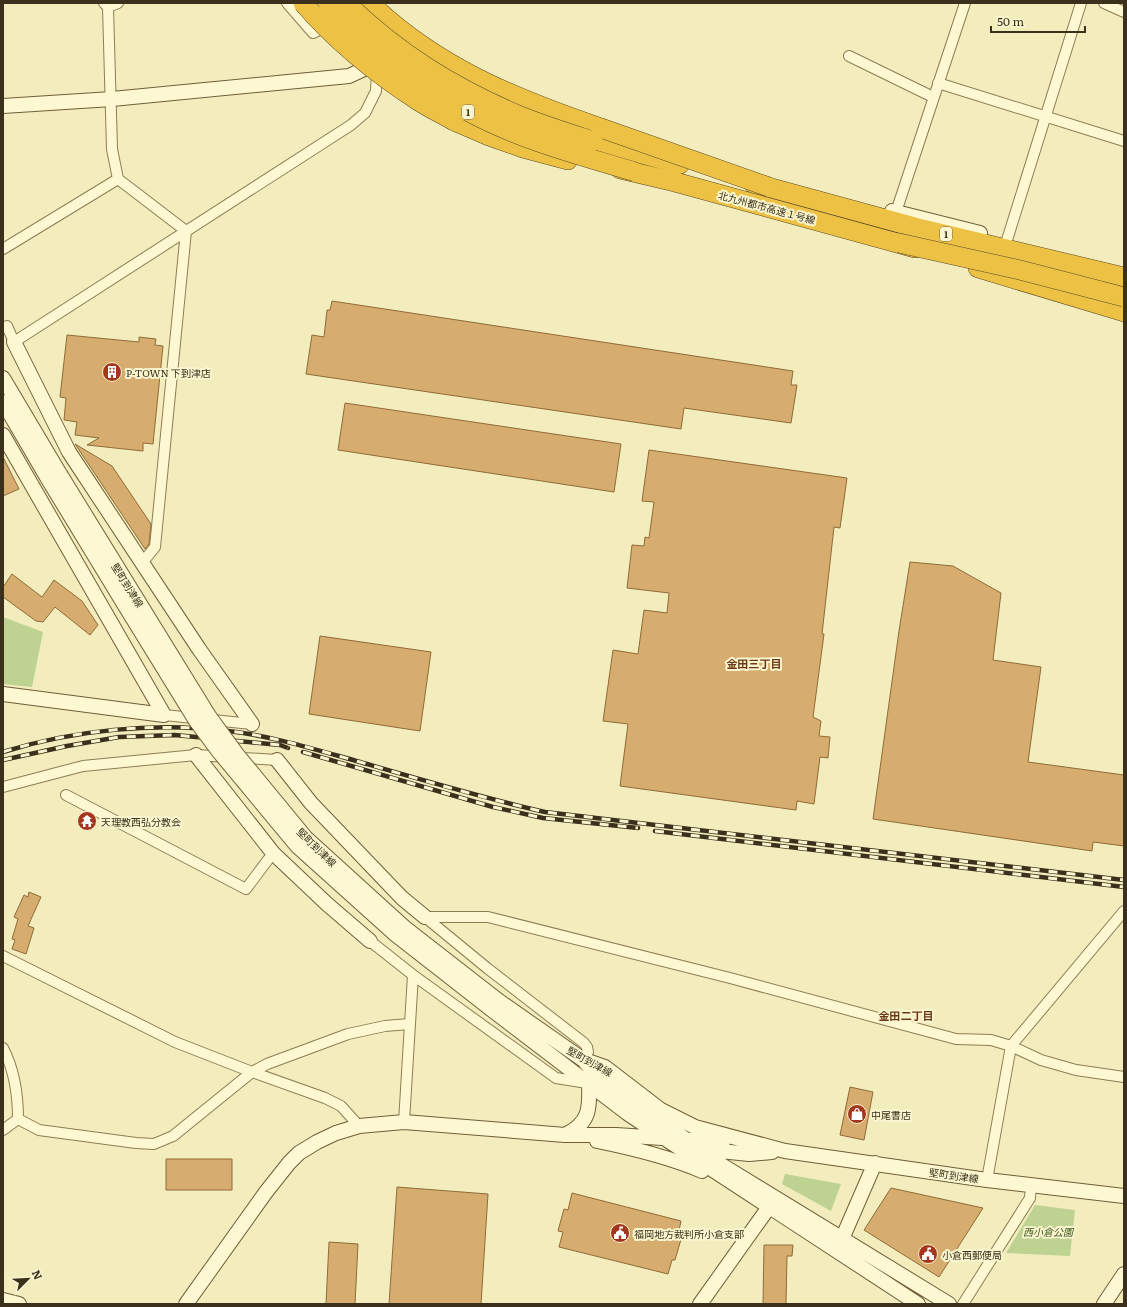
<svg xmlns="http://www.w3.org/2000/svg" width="1127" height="1307" font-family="Literata,'Noto Sans JP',serif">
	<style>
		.green { fill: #bed291 }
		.building { fill: #d6ad6f; stroke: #8f6b37 }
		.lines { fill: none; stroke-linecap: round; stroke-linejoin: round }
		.street-casing { stroke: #8d7d54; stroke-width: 12 }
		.secondary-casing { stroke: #6f5e38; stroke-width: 16 }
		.highway-casing { stroke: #5a4929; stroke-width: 20 }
		.street { stroke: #fdf8d2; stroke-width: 10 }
		.secondary { stroke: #fdf8d2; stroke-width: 14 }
		.highway { stroke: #edc244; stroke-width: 19 }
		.rail-casing { stroke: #3b301b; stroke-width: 4.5 }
		.rail { stroke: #f9f5cf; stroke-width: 3; stroke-dasharray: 9; stroke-linecap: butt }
		.secondary-bridge-casing { stroke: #6f5e38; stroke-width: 16; stroke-linecap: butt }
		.highway-bridge-casing { stroke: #5a4929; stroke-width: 20; stroke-linecap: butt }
		.secondary-bridge { stroke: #fdf8d2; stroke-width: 14 }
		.highway-bridge { stroke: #edc244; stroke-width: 19 }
		.labels { text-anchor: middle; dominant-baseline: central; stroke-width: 4; stroke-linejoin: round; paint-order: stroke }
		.shield { fill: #f9f5cf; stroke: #746b51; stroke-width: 1 }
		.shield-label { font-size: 9px; font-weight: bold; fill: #3b301b }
		.street-label { font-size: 10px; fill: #3b301b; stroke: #f9f5cf }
		.poi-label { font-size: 10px; fill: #3b301b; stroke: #f9f5cf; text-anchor: start }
		.park-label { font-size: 10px; font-style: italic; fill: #405a1f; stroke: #f9f5cf }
		.neighbourhood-label { font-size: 11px; font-weight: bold; fill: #6d3815; stroke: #f9f5cf }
	</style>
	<rect width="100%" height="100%" fill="#f3edbe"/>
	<!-- green -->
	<path class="green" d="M3,617L43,632L32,687L3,684Z
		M785,1174L841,1184L831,1211L782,1184Z
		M1035,1205L1075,1210L1070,1256L1006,1253Z"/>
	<!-- building -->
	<path class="building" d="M332,301L793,371L791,385H797L791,423L684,408L681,429L306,374L312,335L324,337L327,310H330Z
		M67,335L139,342V337L156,339L155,345L163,346L153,444L143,443V451L87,445L99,438L75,435L77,422L64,420L66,398L60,397Z
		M345,403L621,444L614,492L338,450Z
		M75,444L112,466L151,524L149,544L145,549Z
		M649,450L847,478L840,528L834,527L822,634H824L813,717L821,721L819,736L830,737L828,758L820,757L814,804L797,801L796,810L620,786L628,724L603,721L613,650L638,654L644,610L667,613L669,593L627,588L632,545L644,546L645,537L649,538L654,502L642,501Z
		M3,457L19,489L3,496Z
		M910,562L953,566L1001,593L993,660L1041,667L1028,762L1124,775V846L1093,842L1092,851L873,819L899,631Z
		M12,574L42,597L54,580L82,601L98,625L90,635L55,607L43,622L36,621L3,597V587Z
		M320,636L431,652L420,731L309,714Z
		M29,892L41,897L28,926L34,928L26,954L12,949L15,940L12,939L18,919L14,917L24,895L28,897Z
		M850,1087L873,1092L864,1140L840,1135Z
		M166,1159H232V1190H166Z
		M397,1187L488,1194L481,1304H389Z
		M891,1188L983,1208L939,1277L864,1230Z
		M572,1193L681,1221L678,1235L682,1236L675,1260H672L668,1274L559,1247L563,1232L558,1231L564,1209L568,1210Z
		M329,1242L358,1244L355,1304H326Z
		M764,1245H793L792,1256H787L786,1304H763Z"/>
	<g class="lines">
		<defs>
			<path id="street" d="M104,3L108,7L112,149L118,179L186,231
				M287,3L313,33L328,26
				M1104,3L1124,12
				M108,7L118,3
				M849,56L933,97
				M938,83L1124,141
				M896,212L965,3
				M1007,240L1081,3
				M3,249L118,179
				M3,328L7,326L14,342L351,125L365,113L376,91L377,71
				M142,563L155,547L186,231
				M164,715L252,724
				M3,787L83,766L196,755L277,760
				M66,795L246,889L273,853
				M425,917H488L730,978L956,1039L991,1040L1011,1046L1041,1060L1076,1070L1124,1077
				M425,917L487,968L584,1043L587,1047L588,1052L582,1059
				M370,941L413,975L556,1078L587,1083
				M3,956L175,1042L252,1072L325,1098L341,1106L359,1126
				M3,1048C14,1069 18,1095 18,1119
				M18,1119L39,1130L136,1143L154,1144L173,1136L252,1072L267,1064L348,1034L385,1026L409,1024
				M404,1122L413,975
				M3,1130L18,1119
				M987,1180L1011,1046L1124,911
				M963,1304L1030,1198L1031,1185"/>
			<path id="secondary" d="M3,106L112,99L349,76L377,63
				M892,211L980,233
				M14,342L69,452L199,649L252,724
				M3,378L60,474
				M3,402L48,479
				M3,435L164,715
				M3,694L164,715
				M196,755L273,853L327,904L370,941
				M277,760L311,803L402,898L425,917
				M499,1001L582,1059L605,1067L661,1110L695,1127L785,1151L987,1180L1124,1196
				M492,1010L627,1113L663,1137
				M585,1062L595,1073L634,1102L720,1164L949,1304
				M565,1135C590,1123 590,1108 589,1084
				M664,1138L918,1304
				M597,1141C632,1148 669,1157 702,1171
				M701,1149L749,1154L772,1152
				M842,1239L875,1163
				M3,1300L19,1304
				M186,1304L266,1192L289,1163L299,1153L317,1142L336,1133L359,1126L404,1122L565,1135H616L723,1142
				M700,1304L769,1207
				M1104,1304L1124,1274"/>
			<path id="highway" d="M370,3C436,67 516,99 601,128
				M454,121L489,136L523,148L568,160
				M593,141L680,164
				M620,169L675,182L915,248
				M753,183L918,228L1124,277
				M978,268L1124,312"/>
		</defs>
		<!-- street casing -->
		<use href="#street" class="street-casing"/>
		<!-- secondary casing -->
		<use href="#secondary" class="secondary-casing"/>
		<!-- highway casing -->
		<use href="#highway" class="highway-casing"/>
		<!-- street -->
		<use href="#street" class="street"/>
		<!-- secondary -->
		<use href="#secondary" class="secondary"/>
		<!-- highway -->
		<use href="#highway" class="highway"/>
		<defs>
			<path id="rail" d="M3,752C73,730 154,722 228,731C273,736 317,750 360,762C422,780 483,798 545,812L1124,880
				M303,752L493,807L543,818L638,828
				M3,760L67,746L119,737L175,735L280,745L288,748
				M655,831L1124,887"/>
		</defs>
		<!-- rail casing -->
		<use href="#rail" class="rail-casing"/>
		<!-- rail -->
		<use href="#rail" class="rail"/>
		<defs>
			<path id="secondary-bridge" d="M60,474L209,716L236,753L306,838L404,927L499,1001
				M48,479L124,604L196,721L219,752L297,846L396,935L492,1010"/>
			<path id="highway-bridge" d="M303,3C336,41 375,73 417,100C429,108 442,114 454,121
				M328,3C369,47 416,85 469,112C521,140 579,155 635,172
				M346,3C398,53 452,87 518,115C542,125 568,133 593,141
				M601,128L769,187
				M899,243L1020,270L1124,297"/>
		</defs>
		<!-- secondary-bridge casing -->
		<use href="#secondary-bridge" class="secondary-bridge-casing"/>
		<!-- highway-bridge casing -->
		<use href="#highway-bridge" class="highway-bridge-casing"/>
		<!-- secondary-bridge -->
		<use href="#secondary-bridge" class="secondary-bridge"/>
		<!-- highway-bridge -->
		<use href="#highway-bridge" class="highway-bridge"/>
	</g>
	<!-- icons -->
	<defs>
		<symbol id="building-disc" viewBox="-11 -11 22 22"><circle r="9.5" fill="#a3361d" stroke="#f9f5cf"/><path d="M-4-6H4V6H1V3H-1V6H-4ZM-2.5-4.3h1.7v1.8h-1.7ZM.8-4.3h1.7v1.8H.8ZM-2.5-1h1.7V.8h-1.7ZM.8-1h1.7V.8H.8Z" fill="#fff"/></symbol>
		<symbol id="temple-disc" viewBox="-11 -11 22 22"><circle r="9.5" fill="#a3361d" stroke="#f9f5cf"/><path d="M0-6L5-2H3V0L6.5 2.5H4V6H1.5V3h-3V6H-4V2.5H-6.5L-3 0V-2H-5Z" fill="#fff"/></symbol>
		<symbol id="shop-disc" viewBox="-11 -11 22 22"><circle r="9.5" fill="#a3361d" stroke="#f9f5cf"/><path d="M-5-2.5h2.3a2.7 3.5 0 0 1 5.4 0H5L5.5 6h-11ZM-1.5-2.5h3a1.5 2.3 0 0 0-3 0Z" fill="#fff"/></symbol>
		<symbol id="civic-disc" viewBox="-11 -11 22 22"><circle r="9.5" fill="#a3361d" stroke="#f9f5cf"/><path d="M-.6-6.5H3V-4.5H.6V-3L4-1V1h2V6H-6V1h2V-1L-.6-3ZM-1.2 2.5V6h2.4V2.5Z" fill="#fff"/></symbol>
	</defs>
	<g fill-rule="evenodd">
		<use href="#building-disc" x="101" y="361" width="22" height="22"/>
		<use href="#temple-disc" x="76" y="810" width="22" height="22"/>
		<use href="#shop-disc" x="846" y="1103" width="22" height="22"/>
		<use href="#civic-disc" x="609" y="1222" width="22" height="22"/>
		<use href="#civic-disc" x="917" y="1243" width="22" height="22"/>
	</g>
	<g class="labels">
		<!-- shield labels -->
		<g class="shield">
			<rect x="462" y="105" width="12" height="14" rx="3"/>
			<rect x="940" y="227" width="12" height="14" rx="3"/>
		</g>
		<g class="shield-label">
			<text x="468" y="112">1</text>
			<text x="946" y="234">1</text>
		</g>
		<!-- street labels -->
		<g class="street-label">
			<text transform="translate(767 207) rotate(15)">北九州都市高速１号線</text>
			<text transform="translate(128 585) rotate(58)">堅町到津線</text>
			<text transform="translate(317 847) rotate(44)">堅町到津線</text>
			<text transform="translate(590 1061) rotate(29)">堅町到津線</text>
			<text transform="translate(954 1175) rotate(8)">堅町到津線</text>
		</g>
		<!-- poi labels -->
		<g class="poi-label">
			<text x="126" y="372">P-TOWN 下到津店</text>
			<text x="101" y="821">天理教西弘分教会</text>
			<text x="871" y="1114">中尾書店</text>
			<text x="634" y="1233">福岡地方裁判所小倉支部</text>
			<text x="942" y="1254">小倉西郵便局</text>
		</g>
		<!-- park labels -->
		<g class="park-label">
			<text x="1048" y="1231">西小倉公園</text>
		</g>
		<!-- neighbourhood labels -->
		<g class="neighbourhood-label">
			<text x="754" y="663">金田三丁目</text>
			<text x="906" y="1015">金田二丁目</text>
		</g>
	</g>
	<!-- border -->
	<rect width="1127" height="1307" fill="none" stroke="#3b301b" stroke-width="8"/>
	<!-- north arrow -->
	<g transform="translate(28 1279) rotate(66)" stroke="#f9f5cf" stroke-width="3" paint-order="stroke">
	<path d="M0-3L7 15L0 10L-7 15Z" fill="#3b301b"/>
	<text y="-6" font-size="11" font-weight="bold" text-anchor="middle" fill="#3b301b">N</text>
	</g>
	<!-- scale -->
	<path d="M991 26v6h94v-6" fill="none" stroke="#3b301b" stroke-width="2"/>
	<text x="997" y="26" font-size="12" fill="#3b301b" stroke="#f9f5cf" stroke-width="3" paint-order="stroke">50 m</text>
</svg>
